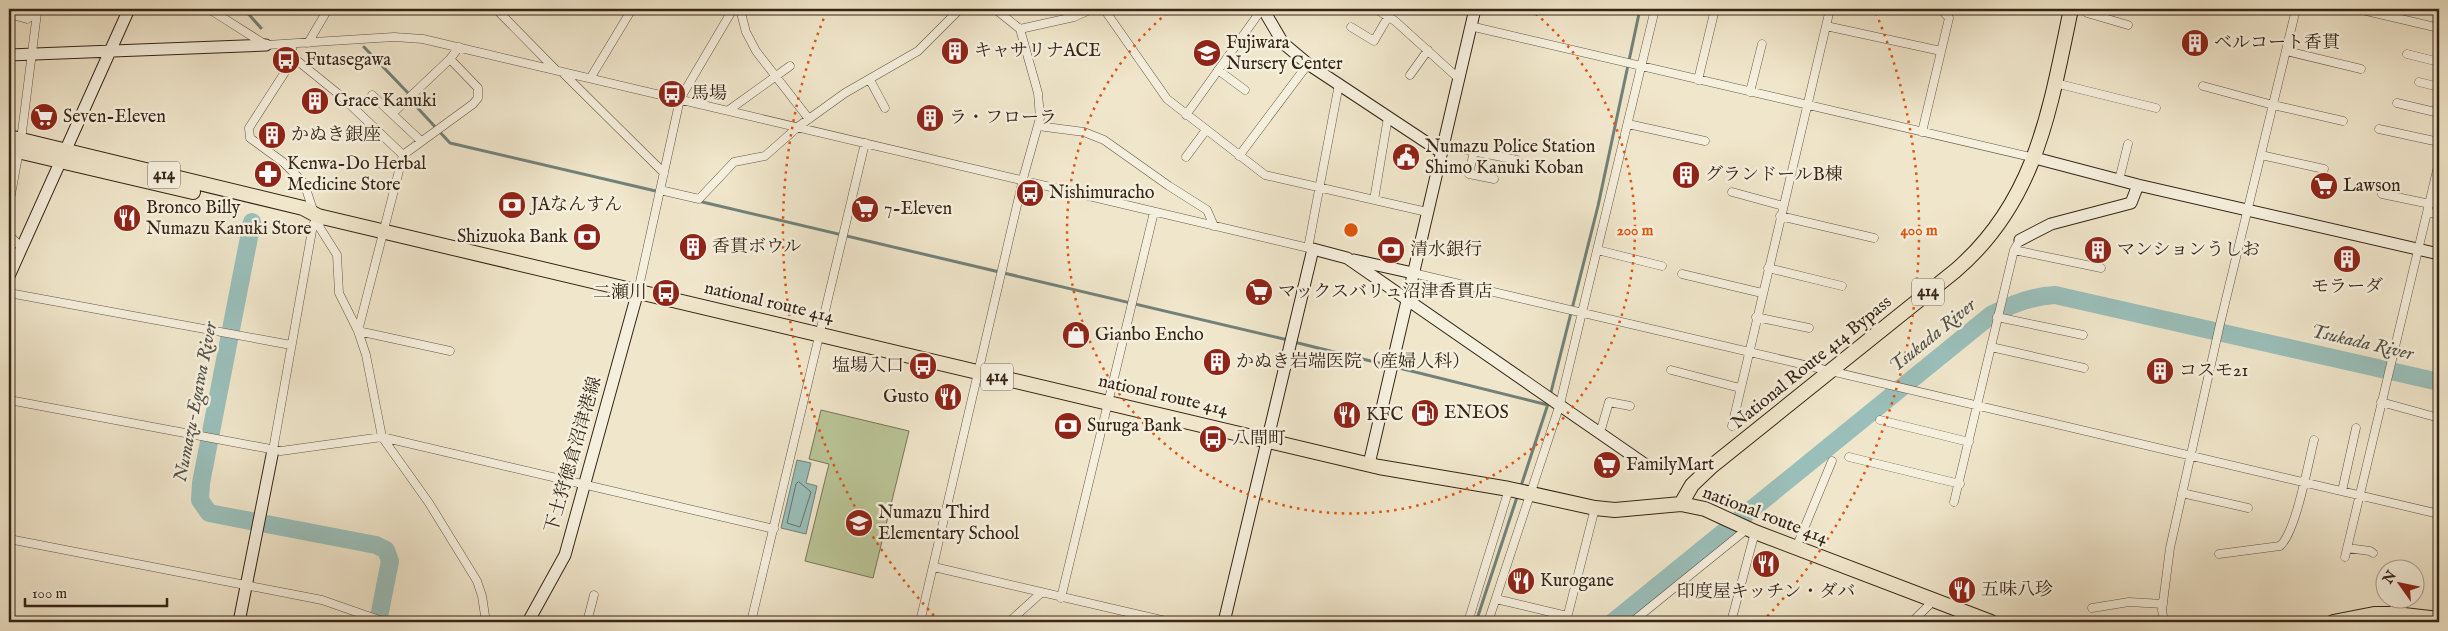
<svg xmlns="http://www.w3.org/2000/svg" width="2448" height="631" font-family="'IM FELL English','Noto Serif JP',serif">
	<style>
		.green { fill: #bac597; stroke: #787557 }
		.water { fill: #9abfba; stroke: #728179 }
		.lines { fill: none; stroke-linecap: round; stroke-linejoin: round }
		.shore { stroke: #687268; stroke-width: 1 }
		.stream { stroke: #728179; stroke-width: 3 }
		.river { stroke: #9abfba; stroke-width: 18 }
		.street-casing { stroke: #645544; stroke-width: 9 }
		.secondary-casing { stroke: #362517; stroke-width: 13 }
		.highway-casing { stroke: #362517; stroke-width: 16 }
		.street { stroke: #f5efdd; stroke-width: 8 }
		.secondary { stroke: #f5efdd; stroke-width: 11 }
		.highway { stroke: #f0e6cb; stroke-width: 14 }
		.ring { fill: none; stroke: #df560d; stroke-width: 2.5; stroke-dasharray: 2.5 5 }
		.labels { text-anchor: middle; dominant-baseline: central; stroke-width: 5; stroke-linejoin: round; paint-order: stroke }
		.shield { fill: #f5efdd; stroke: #6f6252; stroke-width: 1 }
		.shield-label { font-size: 16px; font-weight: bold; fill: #362517 }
		.poi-label { font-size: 18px; fill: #362517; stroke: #f5efdd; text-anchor: start }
		.street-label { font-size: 18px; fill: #362517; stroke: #f5efdd }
		.water-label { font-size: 19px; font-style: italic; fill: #545348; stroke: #f5efdd }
		.centre { fill: #df560d; stroke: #f5efdd; stroke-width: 2.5 }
		.ring-label { font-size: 15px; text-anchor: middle; font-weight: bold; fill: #df560d; stroke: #f5efdd; stroke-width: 5; stroke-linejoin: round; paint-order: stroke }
	</style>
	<rect width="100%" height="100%" fill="#f0e6cb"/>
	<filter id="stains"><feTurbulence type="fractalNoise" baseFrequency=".004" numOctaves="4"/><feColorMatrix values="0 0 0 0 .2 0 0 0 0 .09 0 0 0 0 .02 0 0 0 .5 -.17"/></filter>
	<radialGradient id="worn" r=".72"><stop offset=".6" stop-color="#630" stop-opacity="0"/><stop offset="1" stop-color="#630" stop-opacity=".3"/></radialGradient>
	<!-- green -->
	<path class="green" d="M821,410L909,431L873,578L805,561L829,464L809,459Z"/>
	<!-- water -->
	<path class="water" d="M797,460L811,463L806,483L817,486L806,534L781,528Z"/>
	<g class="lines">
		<!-- shore -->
		<path class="shore" d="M799,482L811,492L800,527L787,523L796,484Z"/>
		<!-- stream -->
		<path class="stream" d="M244,9L261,28
			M364,47L410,95L414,104L450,143L660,192
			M698,201L1288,340
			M1294,342L1548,405
			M1550,396L1598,206L1640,9
			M1520,489L1548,404
			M1476,622L1518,494"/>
		<!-- river -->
		<path class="river" d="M252,222L201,483L200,500L209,513L376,545L386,550L390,561L378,622
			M1613,622L1991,315C2012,304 2032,296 2055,295L2439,382"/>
		<defs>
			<path id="street" d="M209,9L266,45L394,37L423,39L1313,249
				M496,9L556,70
				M740,9L746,32L756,51L809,119
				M1104,9L1167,99L1265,175L1427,212
				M1376,9L1395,21L1458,78
				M2358,9L2439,28
				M2087,13L2128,25
				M9,14L27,19L43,9
				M1470,26L2035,158
				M1826,26L1941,51
				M1351,27L1374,41L1388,17
				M1020,29L1074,17L1092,9
				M308,43L328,9
				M291,44L294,58L249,128L250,138L283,162L304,183L313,210L318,216L320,228L337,255L339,293L358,331L366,355L382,437L429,503L477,581L482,596L486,622
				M2286,51L2361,69
				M2407,54L2439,62
				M294,58L341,96L403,155
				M1218,70L1245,90
				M562,72L664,173
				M1410,75L1428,50
				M591,77L632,9
				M870,80L885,108
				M1698,80L1715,9
				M2419,82L2439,87
				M2055,83L2156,108
				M2203,86L2273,105L2343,121
				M1750,92L1762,44
				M372,95L421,141
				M2397,103L2439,113
				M729,110L790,66
				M393,113L450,59
				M1186,115L1262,9
				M1628,124L1705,141
				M1038,126L1084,132L1104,140L1169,186L1207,210L1214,226
				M2379,129L2439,142
				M1922,132L1949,18L1941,9
				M1442,145L1517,160
				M1474,151L1469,174L1494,179
				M2261,155L2324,169
				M1239,156L1308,64
				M1186,157L1206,130
				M2119,180L2128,144
				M660,190L699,199L734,162L765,156L799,126L845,93L918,51L960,9
				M1732,192L1783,206
				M2382,194L2430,204
				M1374,200L1388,117
				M9,205L21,140L37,13
				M2428,212L2439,215
				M1780,216L1874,238
				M9,235L21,247
				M1308,248L1339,84
				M1597,250L1662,266
				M2014,250L2101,268
				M1768,268L1842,286
				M1413,273L2439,514
				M1682,274L1762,293
				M638,291L680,99L733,9
				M9,293L291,345
				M1756,317L1809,328
				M1997,317L2083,335
				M1991,347L2084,368
				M450,351L358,331L403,155L473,104L478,98V88L450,59L459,47
				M1671,370L1740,388
				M9,400L281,451L382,437L774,529
				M2381,402L2439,418
				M1880,420L1969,442
				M1732,426L1830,9
				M1600,433L1609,402L1630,406
				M273,450L313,225L318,216
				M1849,457L1960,484
				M2342,491L2356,428
				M2182,493L2248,508
				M1954,502L2014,250L2020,240
				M9,539L322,600L385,622
				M1796,548L1832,461
				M2347,548L2370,551L2373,553
				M2219,554L2280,546C2296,532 2308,464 2314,440
				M2345,557L2439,162
				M934,567L1170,622
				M1061,598L1154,212
				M1496,599L1567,616
				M2092,608L2129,602L2163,604
				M587,622L594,595
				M751,622L865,143
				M920,622L1024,175L1040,118L1038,93L1020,29L995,9
				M1009,622L1041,593
				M1468,622L1509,489
				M1488,622L1560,404L1655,9
				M1566,622L1595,508
				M1632,622L1747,529
				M1731,622L1755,532
				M1912,622L1934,600
				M2164,622L2162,610L2170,548L2220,324L2296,9"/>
			<path id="secondary" d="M1263,9L1283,43L1308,64L1441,152
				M9,55L266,45
				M2035,158L2138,185L2439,254
				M2020,240L2051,224L2131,203L2138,185
				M1354,260L1413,273
				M9,276L129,9
				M1369,464L1475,9
				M239,622L273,450
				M528,622L565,555L638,291
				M1224,622L1313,249L1347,258L1646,465"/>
			<path id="highway" d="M9,137L303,208L318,216L1379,467L1509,489L1595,508L1615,510L1681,504L1705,509L1755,532L1991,622
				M9,149L193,192
				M1681,504L1692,485L1712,466L1955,271C2037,201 2050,108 2071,9
				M2333,622L2374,614H2395L2439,619"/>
		</defs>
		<!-- street casing -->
		<use href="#street" class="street-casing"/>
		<!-- secondary casing -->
		<use href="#secondary" class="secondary-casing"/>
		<!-- highway casing -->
		<use href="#highway" class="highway-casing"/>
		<!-- street -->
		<use href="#street" class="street"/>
		<!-- secondary -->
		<use href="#secondary" class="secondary"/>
		<!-- highway -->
		<use href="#highway" class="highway"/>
	</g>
	<!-- distance rings -->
	<g class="ring">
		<path d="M1530 9A284 284 0 1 1 1172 9"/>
		<path d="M939 621A568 568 0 0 1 826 13M1876 13A568 568 0 0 1 1763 621"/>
	</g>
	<!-- icons -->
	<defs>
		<symbol id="building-disc" viewBox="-11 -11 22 22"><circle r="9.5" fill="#8f2418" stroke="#f5efdd"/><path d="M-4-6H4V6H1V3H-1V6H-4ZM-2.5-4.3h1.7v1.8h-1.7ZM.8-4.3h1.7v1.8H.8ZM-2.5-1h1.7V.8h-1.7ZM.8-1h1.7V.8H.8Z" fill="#fff"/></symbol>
		<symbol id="school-disc" viewBox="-11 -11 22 22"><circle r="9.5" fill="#8f2418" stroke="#f5efdd"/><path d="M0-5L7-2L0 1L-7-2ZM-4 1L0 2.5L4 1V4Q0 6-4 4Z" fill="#fff"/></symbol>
		<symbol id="bus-disc" viewBox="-11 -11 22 22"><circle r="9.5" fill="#8f2418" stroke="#f5efdd"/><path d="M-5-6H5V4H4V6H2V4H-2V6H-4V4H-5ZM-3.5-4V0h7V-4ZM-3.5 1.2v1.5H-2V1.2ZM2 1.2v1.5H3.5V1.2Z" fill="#fff"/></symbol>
		<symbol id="supermarket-disc" viewBox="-11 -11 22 22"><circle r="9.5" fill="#8f2418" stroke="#f5efdd"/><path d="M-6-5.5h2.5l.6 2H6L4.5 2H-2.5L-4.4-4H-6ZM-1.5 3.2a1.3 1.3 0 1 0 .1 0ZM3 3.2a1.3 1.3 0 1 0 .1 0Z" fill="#fff"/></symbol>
		<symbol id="civic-disc" viewBox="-11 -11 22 22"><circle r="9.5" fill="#8f2418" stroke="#f5efdd"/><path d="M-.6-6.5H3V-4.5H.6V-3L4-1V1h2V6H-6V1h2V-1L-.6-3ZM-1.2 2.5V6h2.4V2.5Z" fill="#fff"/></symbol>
		<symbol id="pharmacy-disc" viewBox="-11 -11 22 22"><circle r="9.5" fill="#8f2418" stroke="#f5efdd"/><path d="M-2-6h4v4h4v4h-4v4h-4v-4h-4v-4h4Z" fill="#fff"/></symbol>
		<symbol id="bank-disc" viewBox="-11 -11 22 22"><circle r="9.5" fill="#8f2418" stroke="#f5efdd"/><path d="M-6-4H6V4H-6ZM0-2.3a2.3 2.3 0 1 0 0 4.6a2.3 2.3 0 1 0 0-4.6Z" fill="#fff"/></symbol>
		<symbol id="restaurant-disc" viewBox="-11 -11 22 22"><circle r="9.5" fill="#8f2418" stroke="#f5efdd"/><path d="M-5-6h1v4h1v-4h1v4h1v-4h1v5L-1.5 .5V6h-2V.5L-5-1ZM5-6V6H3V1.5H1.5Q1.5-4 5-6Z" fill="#fff"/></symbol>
		<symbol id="shop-disc" viewBox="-11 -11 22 22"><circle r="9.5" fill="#8f2418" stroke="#f5efdd"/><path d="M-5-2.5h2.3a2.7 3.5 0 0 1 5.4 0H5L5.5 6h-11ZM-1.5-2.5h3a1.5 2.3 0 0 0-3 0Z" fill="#fff"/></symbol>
		<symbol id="fuel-disc" viewBox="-11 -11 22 22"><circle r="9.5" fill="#8f2418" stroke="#f5efdd"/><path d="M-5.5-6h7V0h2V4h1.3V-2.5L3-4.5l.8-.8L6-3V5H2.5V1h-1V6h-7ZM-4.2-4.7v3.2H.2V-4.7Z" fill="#fff"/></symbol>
	</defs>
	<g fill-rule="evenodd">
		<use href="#building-disc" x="2179" y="27" width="32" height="32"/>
		<use href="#building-disc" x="939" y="35" width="32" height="32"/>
		<use href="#school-disc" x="1191" y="37" width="32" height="32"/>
		<use href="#bus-disc" x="270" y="44" width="32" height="32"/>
		<use href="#bus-disc" x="656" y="78" width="32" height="32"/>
		<use href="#building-disc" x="299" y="85" width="32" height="32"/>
		<use href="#supermarket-disc" x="28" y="101" width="32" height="32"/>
		<use href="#building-disc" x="914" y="102" width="32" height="32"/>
		<use href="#building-disc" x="256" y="119" width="32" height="32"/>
		<use href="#civic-disc" x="1390" y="141" width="32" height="32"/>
		<use href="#pharmacy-disc" x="252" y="158" width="32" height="32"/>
		<use href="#building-disc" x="1670" y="159" width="32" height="32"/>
		<use href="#supermarket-disc" x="2308" y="170" width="32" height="32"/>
		<use href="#bus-disc" x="1014" y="177" width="32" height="32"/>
		<use href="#bank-disc" x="496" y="189" width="32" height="32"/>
		<use href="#supermarket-disc" x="849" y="193" width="32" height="32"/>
		<use href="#restaurant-disc" x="111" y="202" width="32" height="32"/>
		<use href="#bank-disc" x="571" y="221" width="32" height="32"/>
		<use href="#building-disc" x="677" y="231" width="32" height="32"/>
		<use href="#bank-disc" x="1375" y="234" width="32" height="32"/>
		<use href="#building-disc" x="2082" y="234" width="32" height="32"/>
		<use href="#building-disc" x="2331" y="243" width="32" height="32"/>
		<use href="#supermarket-disc" x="1243" y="276" width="32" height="32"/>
		<use href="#bus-disc" x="650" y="277" width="32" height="32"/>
		<use href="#shop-disc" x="1060" y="319" width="32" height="32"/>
		<use href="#building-disc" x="1201" y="346" width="32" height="32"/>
		<use href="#bus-disc" x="907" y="350" width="32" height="32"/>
		<use href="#building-disc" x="2144" y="355" width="32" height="32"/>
		<use href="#restaurant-disc" x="932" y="381" width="32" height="32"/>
		<use href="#fuel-disc" x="1409" y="397" width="32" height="32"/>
		<use href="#restaurant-disc" x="1331" y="399" width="32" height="32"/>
		<use href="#bank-disc" x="1052" y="410" width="32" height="32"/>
		<use href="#bus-disc" x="1197" y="423" width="32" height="32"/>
		<use href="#supermarket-disc" x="1591" y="449" width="32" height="32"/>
		<use href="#school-disc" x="843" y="507" width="32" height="32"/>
		<use href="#restaurant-disc" x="1750" y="548" width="32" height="32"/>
		<use href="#restaurant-disc" x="1505" y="565" width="32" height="32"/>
		<use href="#restaurant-disc" x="1946" y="574" width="32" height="32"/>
	</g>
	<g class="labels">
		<!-- shield labels -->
		<g class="shield">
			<rect x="148" y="161.5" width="32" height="27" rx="4"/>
			<rect x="1912" y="278.5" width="32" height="27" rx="4"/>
			<rect x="981" y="363.5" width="32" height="27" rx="4"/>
		</g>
		<g class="shield-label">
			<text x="164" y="175">414</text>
			<text x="1928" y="292">414</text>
			<text x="997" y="377">414</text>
		</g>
		<!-- poi labels -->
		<g class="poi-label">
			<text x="1226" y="43">Fujiwara<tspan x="1226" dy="21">Nursery Center</tspan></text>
			<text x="2214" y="43">ベルコート香貫</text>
			<text x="974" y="51">キャサリナACE</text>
			<text x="305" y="60">Futasegawa</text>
			<text x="691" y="94">馬場</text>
			<text x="334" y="101">Grace Kanuki</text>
			<text x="63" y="117">Seven-Eleven</text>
			<text x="949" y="118">ラ・フローラ</text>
			<text x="291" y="135">かぬき銀座</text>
			<text x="1425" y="147">Numazu Police Station<tspan x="1425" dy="21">Shimo Kanuki Koban</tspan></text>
			<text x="287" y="164">Kenwa-Do Herbal<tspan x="287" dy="21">Medicine Store</tspan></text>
			<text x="1705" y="175">グランドールB棟</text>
			<text x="2343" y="186">Lawson</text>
			<text x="1049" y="193">Nishimuracho</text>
			<text x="531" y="205">JAなんすん</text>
			<text x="146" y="208">Bronco Billy<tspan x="146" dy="21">Numazu Kanuki Store</tspan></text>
			<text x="884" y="209">7-Eleven</text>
			<text x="568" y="237" text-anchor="end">Shizuoka Bank</text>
			<text x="712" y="247">香貫ボウル</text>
			<text x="1410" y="250">清水銀行</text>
			<text x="2117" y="250">マンションうしお</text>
			<text x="2347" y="287" text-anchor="middle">モラーダ</text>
			<text x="1278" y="292">マックスバリュ沼津香貫店</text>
			<text x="647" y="293" text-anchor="end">二瀬川</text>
			<text x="1095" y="335">Gianbo Encho</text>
			<text x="1236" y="362">かぬき岩端医院（産婦人科）</text>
			<text x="904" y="366" text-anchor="end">塩場入口</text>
			<text x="2179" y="371">コスモ21</text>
			<text x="929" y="397" text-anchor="end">Gusto</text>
			<text x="1444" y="413">ENEOS</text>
			<text x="1366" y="415">KFC</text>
			<text x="1087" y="426">Suruga Bank</text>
			<text x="1232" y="439">八間町</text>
			<text x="1626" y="465">FamilyMart</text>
			<text x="878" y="513">Numazu Third<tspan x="878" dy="21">Elementary School</tspan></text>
			<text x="1540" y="581">Kurogane</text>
			<text x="1981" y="590">五味八珍</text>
			<text x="1766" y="592" text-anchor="middle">印度屋キッチン・ダバ</text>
		</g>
		<!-- street labels -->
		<g class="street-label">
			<text transform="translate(769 303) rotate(13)">national route 414</text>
			<text transform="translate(1812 363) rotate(-39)">National Route 414 Bypass</text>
			<text transform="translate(1163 396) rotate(13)">national route 414</text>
			<text transform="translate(574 455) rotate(-74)">下土狩徳倉沼津港線</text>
			<text transform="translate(1765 516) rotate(21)">national route 414</text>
		</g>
		<!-- water labels -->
		<g class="water-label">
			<text transform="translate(1933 336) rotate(-39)">Tsukada River</text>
			<text transform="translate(2362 343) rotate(13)">Tsukada River</text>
			<text transform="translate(196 402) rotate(-79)">Numazu-Egawa River</text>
		</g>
	</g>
	<circle cx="1351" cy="230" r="8" class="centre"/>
	<g class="ring-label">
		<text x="1635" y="235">200 m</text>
		<text x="1919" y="235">400 m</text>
	</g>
	<!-- margin -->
	<rect width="2448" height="631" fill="none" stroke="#f0e6cb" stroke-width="30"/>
	<rect x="10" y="10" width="2428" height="611" fill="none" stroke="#362517" stroke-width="2.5"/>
	<rect x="15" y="15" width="2418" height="601" fill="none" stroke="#362517"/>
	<!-- north arrow -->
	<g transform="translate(2400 584) rotate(303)"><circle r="24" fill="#f5efdd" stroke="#a99e8e"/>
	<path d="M0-4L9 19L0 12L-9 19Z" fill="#8f2418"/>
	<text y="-8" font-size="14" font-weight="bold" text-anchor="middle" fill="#362517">N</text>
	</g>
	<!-- scale -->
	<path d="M25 598v8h142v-8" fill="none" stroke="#362517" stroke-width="2.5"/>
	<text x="32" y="598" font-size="15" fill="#362517" stroke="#f5efdd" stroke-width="4" paint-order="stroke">100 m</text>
	<rect width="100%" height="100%" filter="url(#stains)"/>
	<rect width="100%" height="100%" fill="url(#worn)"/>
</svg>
